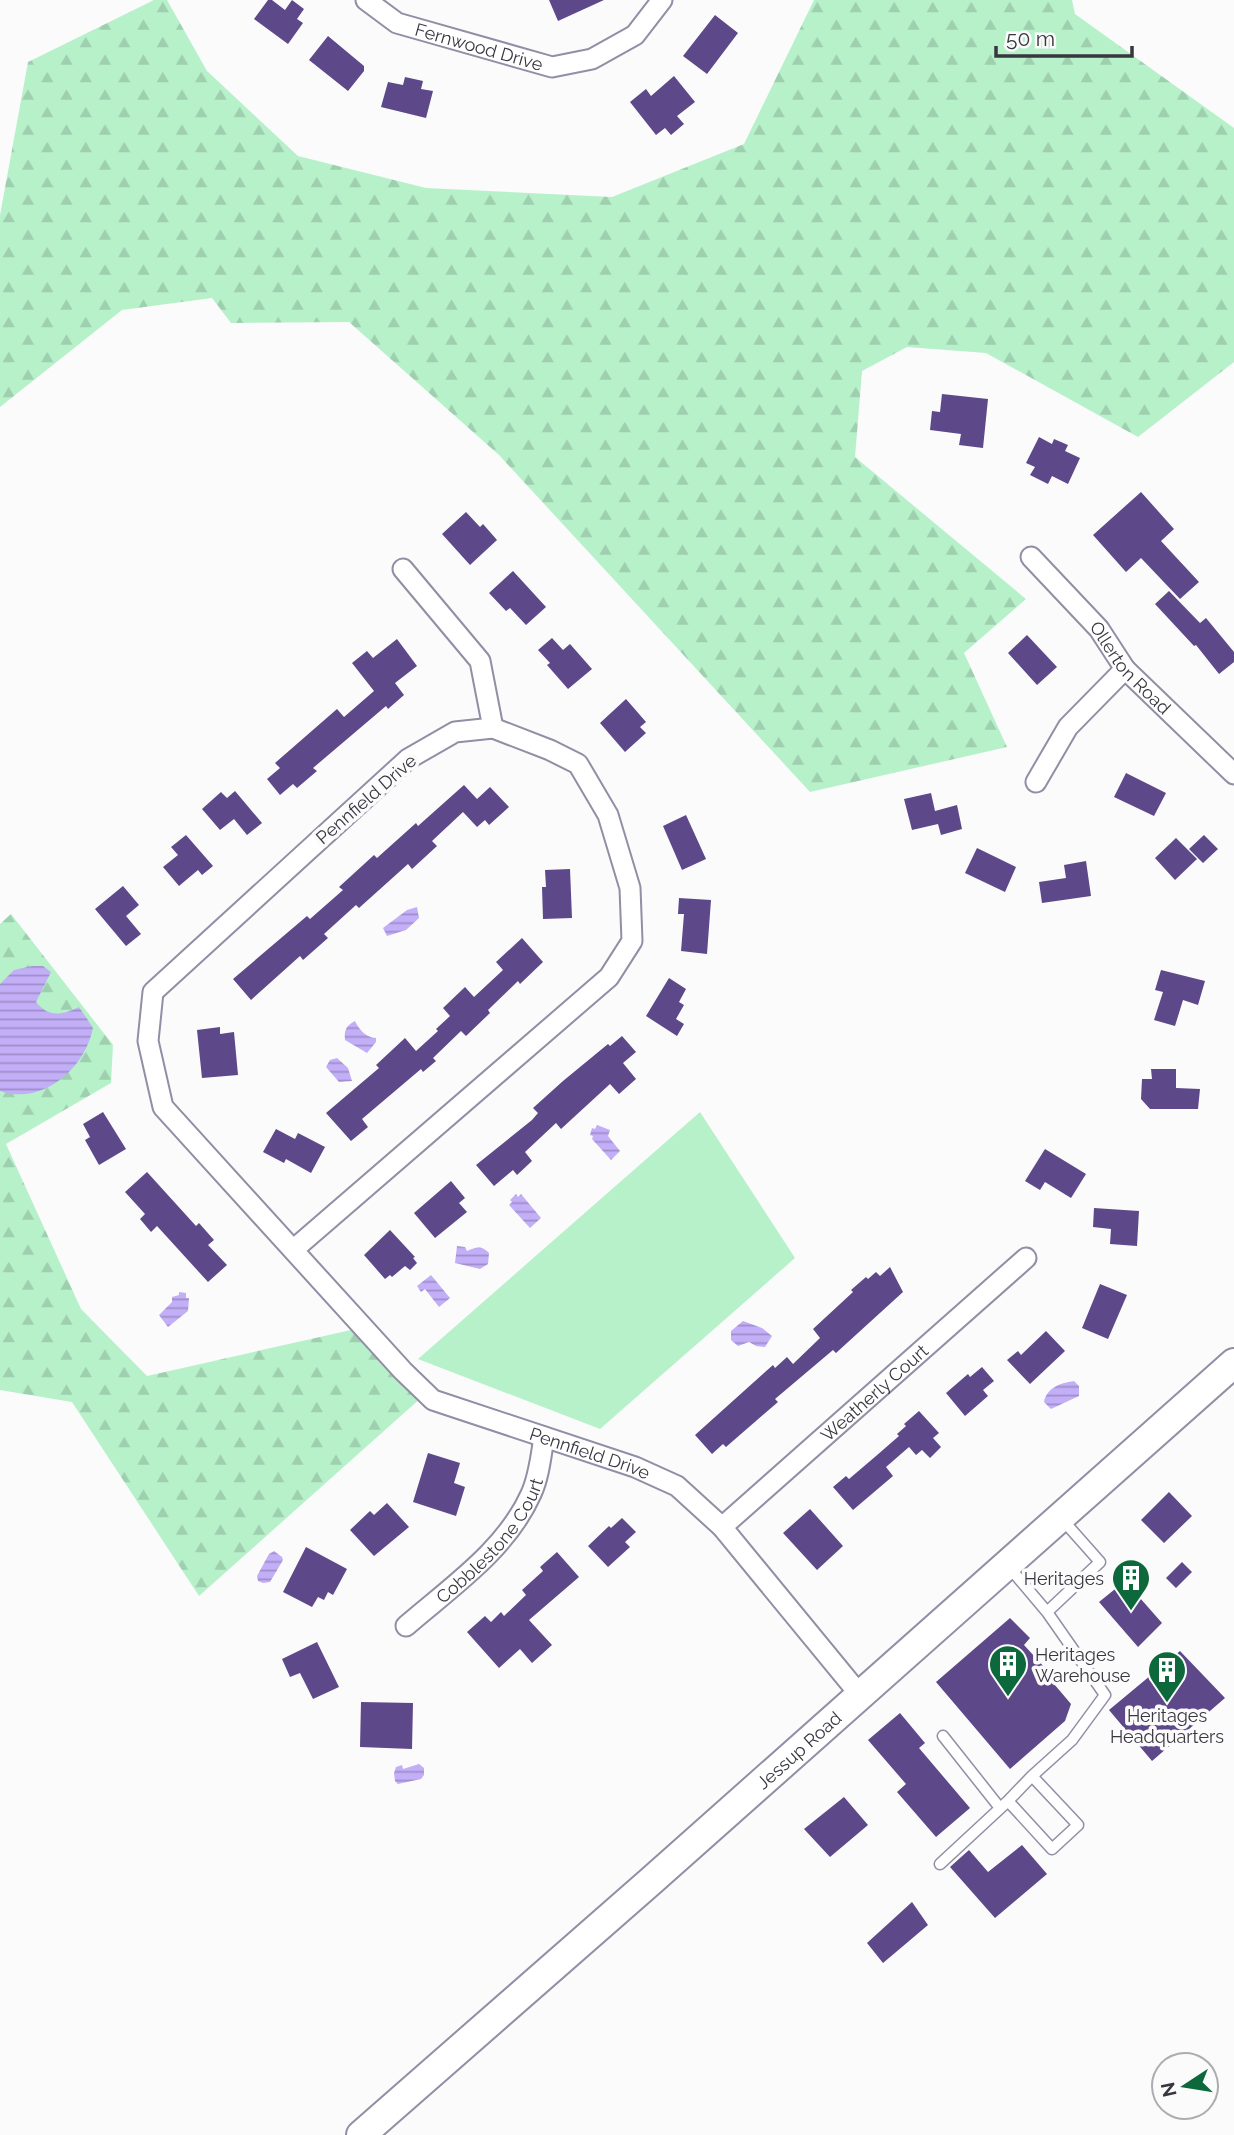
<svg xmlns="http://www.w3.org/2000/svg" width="1234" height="2135" font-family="Raleway,sans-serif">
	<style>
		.green { fill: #b7f1ca }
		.forest { fill: url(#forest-firs) }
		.water { fill: url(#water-rules) }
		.building { fill: #5d4889 }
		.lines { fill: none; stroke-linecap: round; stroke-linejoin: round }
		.lane-casing { stroke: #938da5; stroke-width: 13 }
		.street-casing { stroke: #938da5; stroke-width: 23 }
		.secondary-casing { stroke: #938da5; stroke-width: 32 }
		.lane { stroke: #fff; stroke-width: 10 }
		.street { stroke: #fff; stroke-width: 19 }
		.secondary { stroke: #fff; stroke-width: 28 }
		.labels { text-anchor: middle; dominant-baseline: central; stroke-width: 7; stroke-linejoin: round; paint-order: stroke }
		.street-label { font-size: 18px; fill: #393640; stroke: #fbfbfb }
		.poi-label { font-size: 18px; fill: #393640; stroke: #fbfbfb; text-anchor: end }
	</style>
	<defs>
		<pattern id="forest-firs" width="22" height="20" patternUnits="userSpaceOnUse" patternTransform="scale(1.75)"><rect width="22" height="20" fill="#b7f1ca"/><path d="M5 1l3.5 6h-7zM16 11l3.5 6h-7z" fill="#9ecfaf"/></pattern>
		<pattern id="water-rules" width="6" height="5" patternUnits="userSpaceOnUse" patternTransform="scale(1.75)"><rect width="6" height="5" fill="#c3aef8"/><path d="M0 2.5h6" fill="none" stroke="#9f8eca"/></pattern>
	</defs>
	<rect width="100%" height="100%" fill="#fbfbfb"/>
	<!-- green -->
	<path class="green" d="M700,1112L795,1258L600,1429L418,1359Z"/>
	<!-- forest -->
	<path class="forest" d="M154,0H167L207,71L298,156L426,188L612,197L744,144L814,0H1072L1075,14L1234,128V362L1138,437L986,353L907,347L862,371L855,457L1026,599L964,653L1007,747L810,792L499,455L349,322L231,323L212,298L122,310L0,407V215L28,62Z
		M11,914L113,1045L111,1083L6,1144L81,1309L147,1376L351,1330L386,1368L422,1397L199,1596L72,1402L0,1390V924Z"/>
	<!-- water -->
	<path class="water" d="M417,907L419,918L406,930L387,936L383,928L407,910Z
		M32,966H43L51,972L36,1002C49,1018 62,1015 79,1007L93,1028C85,1068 43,1106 0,1091V984L14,970Z
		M355,1021C359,1030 367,1038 376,1038V1042L367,1053L345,1040C344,1030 346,1026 355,1021Z
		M337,1058L348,1068L352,1081L339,1082L326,1067L330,1060Z
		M597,1125L610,1130L608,1136L620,1151L611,1160L592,1139L593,1136L590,1135L592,1128L595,1129Z
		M516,1194L518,1197L521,1194L541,1218L530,1228L509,1205L512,1202L510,1200Z
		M457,1246L465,1247L467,1251C477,1247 481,1245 489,1253L488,1264L480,1269L455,1263Z
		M431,1275L450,1298L439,1307L425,1289L421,1292L417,1286Z
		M179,1292L186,1293V1298H189L188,1311L168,1327L159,1315L172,1302V1297L179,1295Z
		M743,1321L762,1328L772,1336L765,1347L756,1346L749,1342L738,1346L731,1340V1331Z
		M1074,1381L1079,1386V1396L1051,1409L1044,1402C1047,1387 1061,1383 1074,1381Z
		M274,1551L282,1557L283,1560L270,1582L263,1583L258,1581L257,1576L269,1554Z
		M419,1764L424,1768V1775L421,1779L398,1784L395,1781L394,1773L396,1767L402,1765L403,1769Z"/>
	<!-- building -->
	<path class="building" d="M268,0H272L285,10L292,0L304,9L297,19L303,23L288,44L254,19Z
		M549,0H604L558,21Z
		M715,15L738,33L707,74L683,56Z
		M328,36L364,66V71L348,91L309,60Z
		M674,76L695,102L677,116L684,124L671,135L665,128L656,135L630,102L646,89L651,96Z
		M405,77L423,81L421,89L433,91L426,118L381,107L388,82L403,85Z
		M942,394L988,399L983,448L959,445L961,434L930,430L932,411L940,412Z
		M1039,437L1052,444L1054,439L1068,445L1065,451L1080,458L1068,484L1052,476L1048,484L1030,475L1035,467L1026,463Z
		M1141,492L1174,529L1161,541L1199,582L1180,599L1141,558L1126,572L1093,535Z
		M466,512L480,527L483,524L497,540L470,565L442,534Z
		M513,571L546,607L526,625L510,608L506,611L489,593Z
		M1169,591L1200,623L1206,618L1234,652V662L1219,674L1196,645L1194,646L1155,604Z
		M1027,635L1057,667L1037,685L1008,653Z
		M552,638L563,650L570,644L592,669L568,689L547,665L550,663L538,650Z
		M397,639L417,666L395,683L404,695L388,709L386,706L313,768L317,771L297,788L293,784L280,795L267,779L280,768L275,763L337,709L344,717L374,691L352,663L367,651L373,658Z
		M626,699L646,722L640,727L646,733L625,752L600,723Z
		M1126,773L1166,793L1154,816L1114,797Z
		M464,785L477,799L490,787L509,807L489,825L485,820L477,827L463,812L432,841L437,846L412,869L408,864L359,908L356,905L324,934L328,938L303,960L300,956L251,1000L233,979L307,916L310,919L343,890L339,887L374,855L377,858L416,823L418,826Z
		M235,791L262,823L247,835L234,819L220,830L202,809L221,792L227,798Z
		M931,793L935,811L957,805L962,829L941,835L938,824L912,830L904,799Z
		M686,815L706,859L682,870L663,826Z
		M186,835L213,866L202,875L198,870L179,886L163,867L178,855L171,847Z
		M1204,835L1218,849L1203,863L1189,849Z
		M1176,838L1197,859L1175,880L1155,858Z
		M977,848L1016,867L1005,892L965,873Z
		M1086,861L1091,896L1042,903L1039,882L1066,878L1064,865Z
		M570,869L572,918L543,919L542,887H546L545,870Z
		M123,886L139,905L126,916L141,934L126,946L95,909Z
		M679,898L711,900L707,954L681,951L684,914H678Z
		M522,938L543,962L520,984L518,981L488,1010L490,1013L466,1036L461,1031L433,1058L436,1061L423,1072L421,1069L362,1119L368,1127L351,1141L326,1113L379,1068L376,1065L405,1038L416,1051L438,1031L436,1029L450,1016L443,1008L465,987L474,997L503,970L496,962Z
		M1161,970L1205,981L1198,1005L1183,1000L1175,1026L1154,1020L1163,992L1155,990Z
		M669,978L686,989L679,1002L684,1005L676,1019L684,1024L677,1036L646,1016Z
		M220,1027V1034L234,1032L238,1075L202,1078L197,1030Z
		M622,1036L636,1052L623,1063L636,1079L619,1094L610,1084L561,1129L556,1123L525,1152L532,1161L517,1175L513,1170L494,1186L476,1165L532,1120L538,1113L533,1108L563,1081L608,1044L610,1046Z
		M1151,1069H1176V1088L1200,1089L1198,1109H1150L1141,1099L1142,1079H1152Z
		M103,1112L126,1149L99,1165L85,1140L90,1137L83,1124Z
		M276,1129L295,1139L298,1133L325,1147L311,1173L286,1159L284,1163L263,1152Z
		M1045,1149L1086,1174L1071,1198L1045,1182L1040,1190L1025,1181Z
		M147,1172L196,1226L199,1223L214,1240L208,1245L227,1265L208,1282L157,1226L151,1232L140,1219L145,1214L125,1192Z
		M451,1181L465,1198L459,1203L467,1212L435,1238L414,1213Z
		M1094,1208L1139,1211L1137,1246L1110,1244L1111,1229L1093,1227Z
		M390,1230L415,1257L413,1258L417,1263L410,1270L405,1266L392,1277L390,1275L385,1279L364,1255Z
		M890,1267L903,1292L836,1353L833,1350L775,1399L778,1402L726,1447L723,1444L712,1454L695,1435L773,1365L775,1368L787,1357L793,1364L820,1338L813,1329L853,1292L851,1290L866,1277L868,1279L876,1272L880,1276Z
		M1100,1284L1127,1295L1108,1339L1082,1328Z
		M1046,1331L1065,1351L1030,1384L1007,1360L1018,1351L1021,1355Z
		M982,1367L994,1381L983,1390L988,1396L965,1416L946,1393L968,1374L970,1377Z
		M919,1411L939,1433L933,1438L941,1447L930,1458L922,1450L916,1455L909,1447L886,1467L893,1476L853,1510L833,1487L846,1476L849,1479L876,1456L899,1436L897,1434L906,1426L904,1424Z
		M428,1453L460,1463L454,1483L465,1487L456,1516L413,1502Z
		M1169,1492L1192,1516L1164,1543L1141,1520Z
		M387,1503L409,1527L374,1556L350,1530L370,1511L374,1515Z
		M810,1509L843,1546L817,1570L783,1533Z
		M622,1518L636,1532L625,1542L630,1547L608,1567L588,1546L609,1526L611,1528Z
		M306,1547L347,1569L333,1595L328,1592L324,1600L318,1597L312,1607L283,1592Z
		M557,1552L579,1577L529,1620L552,1645L532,1663L520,1649L499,1668L467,1632L485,1616L491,1622L501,1612L504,1616L526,1595L522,1590L543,1571L540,1567Z
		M1182,1562L1192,1572L1176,1588L1166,1578Z
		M1125,1581L1162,1623L1138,1647L1099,1602Z
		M1010,1618L1030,1638L1024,1645L1045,1668L1043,1671L1071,1704L1065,1721L1010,1769L936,1682Z
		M317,1642L339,1687L313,1699L300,1673L290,1677L282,1659Z
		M1180,1651L1225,1698L1152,1761L1109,1710Z
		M361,1702L413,1703L412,1749L360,1747Z
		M900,1713L925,1743L919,1748L970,1808L936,1837L897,1792L906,1784L868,1740Z
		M844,1797L868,1825L830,1857L804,1829Z
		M1022,1845L1047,1874L995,1918L950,1867L969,1850L988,1872Z
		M912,1902L928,1925L883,1963L867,1943Z"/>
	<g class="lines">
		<defs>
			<path id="lane" d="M1009,1567L1047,1612
				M943,1736L1000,1808
				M1008,1801L1032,1776
				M940,1864L1008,1801L1052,1849L1078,1825L1032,1776L1072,1740L1105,1695L1047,1612L1100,1562L1061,1518"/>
			<g id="street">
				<path id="s1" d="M366,0L397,23L552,67L592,59L635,35L662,0"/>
				<path id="s2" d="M1031,557L1099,629L1125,669L1234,774"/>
				<path d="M403,569L480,661L493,728"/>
				<path d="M1036,782L1068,727L1125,669"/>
				<path id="s3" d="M293,1250L609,977L632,941L630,888L608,815L578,764L550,750L493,728L455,732L408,759L153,992L148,1041L163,1107L403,1371L433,1400L635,1467L677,1486L722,1527L860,1695"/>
				<path id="s4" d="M722,1527L1026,1258"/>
				<path id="s5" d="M406,1626C451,1587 506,1550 531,1494C539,1477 541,1456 544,1437"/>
			</g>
			<g id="secondary">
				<path id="s6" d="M361,2135L651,1881L1234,1363"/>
			</g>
		</defs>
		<!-- lane casing -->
		<use href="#lane" class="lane-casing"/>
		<!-- street casing -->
		<use href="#street" class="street-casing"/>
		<!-- secondary casing -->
		<use href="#secondary" class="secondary-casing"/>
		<!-- lane -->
		<use href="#lane" class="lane"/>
		<!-- street -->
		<use href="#street" class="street"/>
		<!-- secondary -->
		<use href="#secondary" class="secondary"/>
	</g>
	<!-- icons -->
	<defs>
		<symbol id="building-pin" viewBox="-11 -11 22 30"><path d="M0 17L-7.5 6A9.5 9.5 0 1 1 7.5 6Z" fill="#0d693c" stroke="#fbfbfb"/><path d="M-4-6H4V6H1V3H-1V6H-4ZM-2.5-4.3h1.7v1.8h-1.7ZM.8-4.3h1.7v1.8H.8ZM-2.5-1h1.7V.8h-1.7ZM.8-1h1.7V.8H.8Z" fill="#fff"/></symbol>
	</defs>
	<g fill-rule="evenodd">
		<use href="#building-pin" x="1109" y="1556" width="44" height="60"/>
		<use href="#building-pin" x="986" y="1642" width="44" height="60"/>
		<use href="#building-pin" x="1145" y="1648" width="44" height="60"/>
	</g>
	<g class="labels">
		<!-- street labels -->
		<g class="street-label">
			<text stroke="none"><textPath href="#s1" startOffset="124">Fernwood Drive</textPath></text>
			<text stroke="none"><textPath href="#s2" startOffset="149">Ollerton Road</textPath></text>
			<text transform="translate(366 799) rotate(-41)">Pennfield Drive</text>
			<text stroke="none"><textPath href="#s4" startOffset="203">Weatherly Court</textPath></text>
			<text stroke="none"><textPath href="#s3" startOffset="1860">Pennfield Drive</textPath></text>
			<text stroke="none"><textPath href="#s5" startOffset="121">Cobblestone Court</textPath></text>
			<text stroke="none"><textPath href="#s6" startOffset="583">Jessup Road</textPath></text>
		</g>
		<!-- poi labels -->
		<g class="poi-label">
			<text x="1104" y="1578">Heritages</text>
			<text x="1035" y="1654" text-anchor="start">Heritages<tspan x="1035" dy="21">Warehouse</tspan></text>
			<text x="1167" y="1715" text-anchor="middle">Heritages<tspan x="1167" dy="21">Headquarters</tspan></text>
		</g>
	</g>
	<!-- north arrow -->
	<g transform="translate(1185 2086) rotate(258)"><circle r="33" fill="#fbfbfb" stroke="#adacb0" stroke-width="2"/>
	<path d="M0-5L12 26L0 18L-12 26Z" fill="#0d693c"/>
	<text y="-10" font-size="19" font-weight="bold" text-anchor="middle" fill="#393640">N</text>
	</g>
	<!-- scale -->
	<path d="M996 46v10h136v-10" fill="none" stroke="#393640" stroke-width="3.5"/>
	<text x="1006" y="46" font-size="21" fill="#393640" stroke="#fbfbfb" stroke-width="5" paint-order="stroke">50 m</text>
</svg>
